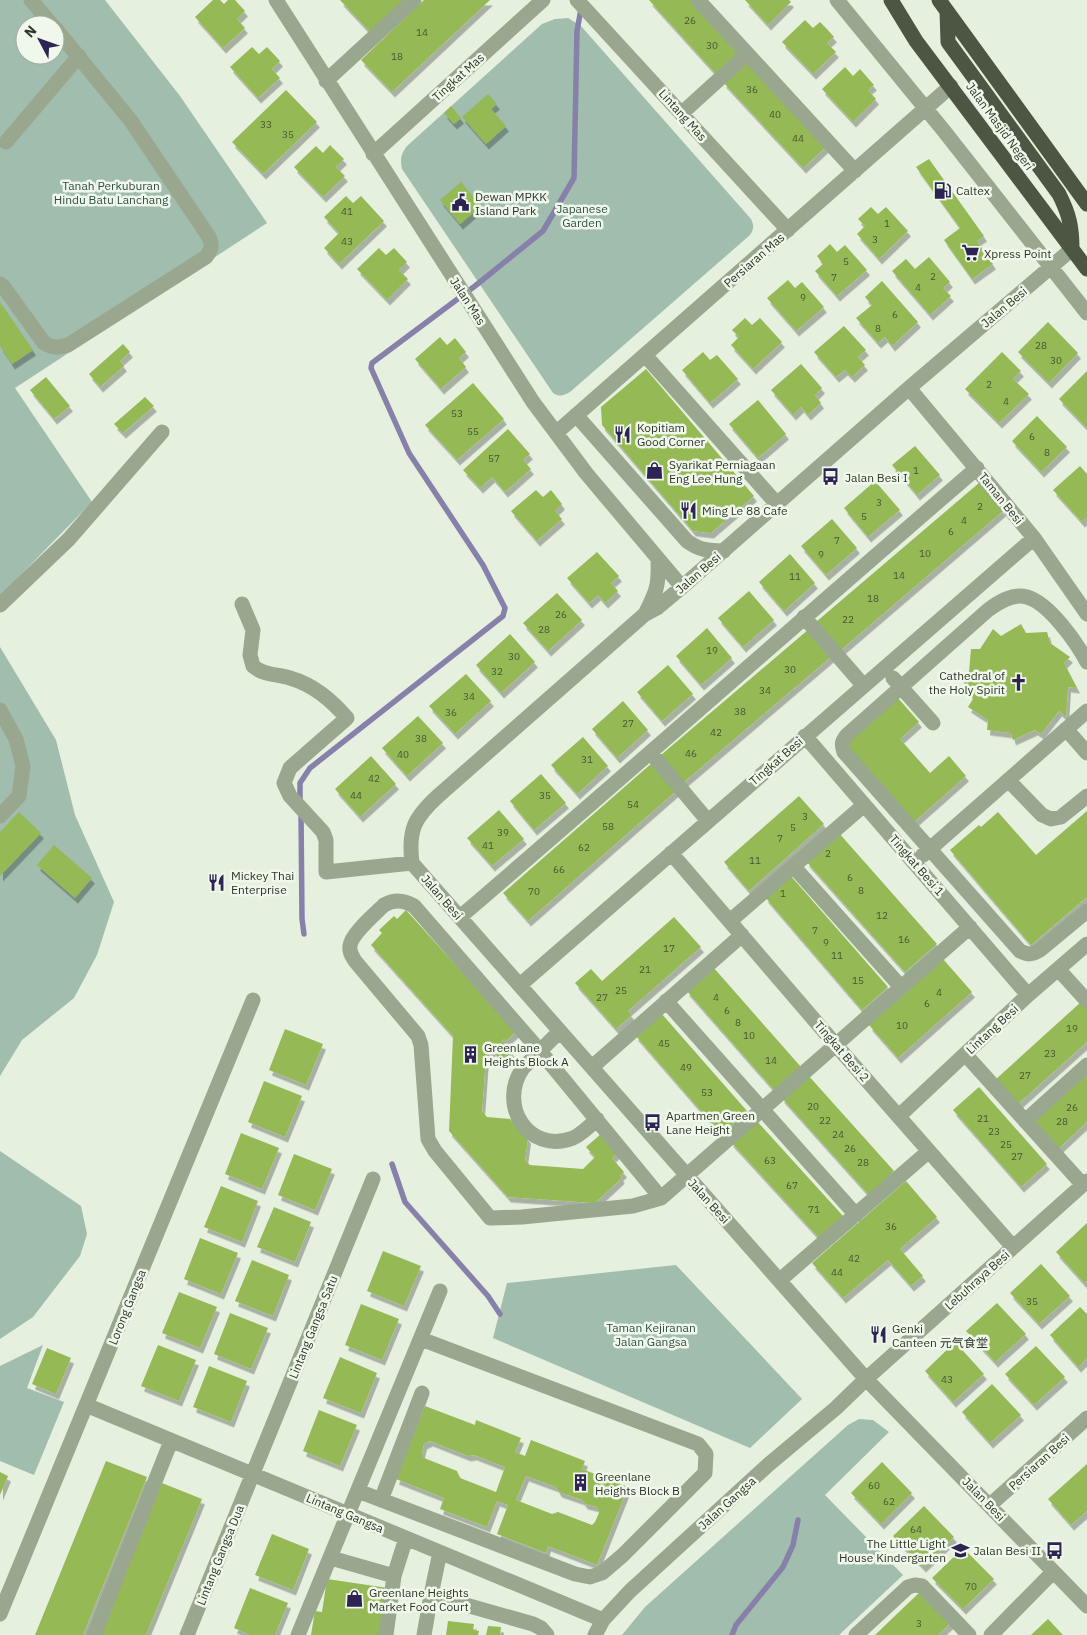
<svg xmlns="http://www.w3.org/2000/svg" width="1087" height="1635" font-family="'IBM Plex Sans','Noto Sans SC',sans-serif">
	<style>
		.green { fill: #a0bdae; fill-rule: evenodd }
		.lines { fill: none; stroke-linecap: round; stroke-linejoin: round }
		.stream { stroke: #8781aa; stroke-width: 5.5 }
		.building { fill: #94b954; fill-rule: evenodd; filter: url(#shadow) }
		.minor { stroke: #9aa78f; stroke-width: 15 }
		.highway { stroke: #4d5642; stroke-width: 15 }
		.labels { text-anchor: middle; dominant-baseline: central; stroke-width: 5; stroke-linejoin: round; paint-order: stroke }
		.number-label { font-size: 10px; fill: #4a5734 }
		.street-label { font-size: 12px; fill: #31362a; stroke: #eff8eb }
		.park-label { font-size: 12px; fill: #305140; stroke: #eff8eb }
		.poi-label { font-size: 12px; fill: #31362a; stroke: #eff8eb; text-anchor: start }
	</style>
	<defs>
		<filter id="shadow"><feDropShadow dx="3" dy="5.5" stdDeviation="0" flood-color="#0004"/></filter>
	</defs>
	<rect width="100%" height="100%" fill="#e5f0df"/>
	<!-- green -->
	<path class="green" d="M0,0H105L180,96L267,223L15,388L92,502L0,596ZM25,25H55V55H25Z
		M568,18L581,26L751,219C754,225 754,229 750,235L570,392C563,396 560,397 553,393L402,169C400,159 401,154 407,146L542,24L555,19Z
		M0,647L56,740L75,815L114,902L97,955L74,998L22,1040L0,1076Z
		M0,1151L81,1206L87,1234L80,1256L33,1317L0,1339Z
		M676,1265L802,1399L750,1448L493,1338L507,1283Z
		M43,1345L27,1388L64,1402L34,1475L0,1461V1366Z
		M859,1419L873,1420L889,1432L825,1495L903,1575L839,1635H622L645,1607L848,1425Z"/>
	<g class="lines">
		<!-- stream -->
		<path class="stream" d="M300,802V783L310,768L503,616L505,608L483,565L409,453L371,368L372,363L475,286L543,231L574,178L577,31L581,9
			M301,811L302,919L304,934
			M392,1164L405,1202L488,1296L500,1314
			M732,1635L736,1625L783,1567L793,1545L798,1520"/>
	</g>
	<!-- building -->
	<path class="building" d="M213,0H220L224,4L228,0H235L245,11L237,19L245,28L223,48L195,17Z
		M340,0H406L371,33Z
		M424,0H490L392,92L361,60Z
		M649,0H693L741,52L717,75Z
		M745,0H789L791,2L768,25Z
		M805,20L813,28L820,22L827,29L834,37L827,43L836,52L813,74L782,42Z
		M252,47L259,54L267,47L280,61L272,69L280,78L258,98L230,67Z
		M747,60L827,146L803,168L723,82Z
		M845,67L853,76L860,69L874,85L868,90L876,99L853,122L822,89Z
		M286,90L317,122L263,174L232,142Z
		M488,94L497,104L491,109L506,126L486,144L462,117Z
		M451,106L461,118L454,124L444,113Z
		M330,145L344,159L336,167L345,176L323,197L294,167L316,146L323,153Z
		M929,159L984,236L977,241L993,264L972,279L944,240L960,228L916,167Z
		M461,182L481,206L460,224L440,200Z
		M346,196L353,203L361,196L384,221L339,264L324,248L339,233L324,217Z
		M871,207L878,214L886,207L908,231L879,259L857,234L865,226L858,219Z
		M830,244L837,252L845,245L867,270L837,296L815,271L823,264L817,256Z
		M379,248L386,255L394,248L407,262L399,270L408,279L387,300L357,269Z
		M929,257L950,282L943,288L951,296L930,315L892,271L906,259L915,269Z
		M788,280L795,288L802,282L824,307L796,331L767,298Z
		M882,281L918,322L892,346L885,337L878,343L856,318L872,305L865,297Z
		M0,302L33,350L12,364L0,346Z
		M745,318L752,325L760,318L782,342L753,369L731,345L739,337L732,330Z
		M1048,322L1078,353L1049,383L1018,352Z
		M844,326L866,350L858,357L865,365L852,377L845,370L836,377L814,352Z
		M440,337L447,345L455,338L466,352L459,358L466,367L441,389L415,359Z
		M123,344L130,352L120,361L124,366L100,387L89,374Z
		M703,352L710,360L717,355L738,379L710,403L682,370Z
		M1002,352L1021,371L1013,379L1029,394L999,423L965,389Z
		M801,364L822,388L815,395L821,403L808,415L801,407L793,415L771,390Z
		M646,369L754,496L711,533L693,531L602,425L601,407Z
		M1087,371V428L1059,399Z
		M46,377L70,406L54,419L30,390Z
		M473,383L504,419L457,460L425,425Z
		M145,397L154,406L123,433L114,424Z
		M758,400L786,434L758,458L729,424Z
		M1037,416L1067,447L1041,472L1012,441Z
		M508,429L530,454L523,460L531,469L505,492L492,477L480,488L463,470Z
		M915,446L940,475L917,495L892,465Z
		M1080,466L1087,474V517L1082,522L1053,490Z
		M875,481L900,510L868,537L844,508Z
		M979,483L1003,511L841,650L816,622Z
		M536,490L543,497L551,490L562,504L555,511L562,519L537,541L511,511Z
		M832,519L857,548L826,575L801,546Z
		M597,552L619,576L611,583L618,591L605,603L598,595L589,603L567,578Z
		M790,554L815,583L784,611L759,582Z
		M749,591L774,620L743,647L718,618Z
		M557,593L582,620L548,651L523,623Z
		M1021,624L1026,633L1047,632L1050,643L1070,657L1064,663L1077,688L1068,687L1066,717L1059,711L1041,734L1035,730L1013,740L1011,733L987,730L988,720L968,707L973,699L961,677L969,672L971,649H980L993,629L1001,636Z
		M707,628L732,658L701,685L676,656Z
		M809,629L832,656L684,782L661,755Z
		M510,634L535,662L501,693L476,665Z
		M668,665L693,694L662,721L637,692Z
		M466,674L491,701L455,734L429,706Z
		M898,698L919,722L900,739L930,773L949,756L966,776L914,822L846,744Z
		M623,701L648,730L617,758L592,729Z
		M418,716L443,743L407,776L382,748Z
		M583,737L608,766L577,794L551,765Z
		M371,756L396,784L360,817L335,789Z
		M652,763L676,791L528,921L503,893Z
		M541,774L566,803L534,830L510,801Z
		M799,796L824,824L749,891L724,862Z
		M499,810L524,839L492,866L467,838Z
		M1087,811V897L1031,945L950,850L979,825L981,827L998,812L1036,855Z
		M19,812L41,833L0,876V832Z
		M838,832L937,944L905,972L806,861Z
		M54,845L92,878L75,898L37,865Z
		M790,875L888,987L862,1010L765,897Z
		M406,910L516,1032L506,1041L504,1039L502,1041L512,1052L502,1061L493,1050L486,1057L482,1111L487,1117L510,1119L528,1138L525,1160L530,1165L583,1169L595,1157L586,1147L601,1134L617,1153L612,1158L624,1172L620,1176L622,1178L595,1203L508,1197L449,1131L453,1036L371,945L382,933L379,930L394,916L397,919Z
		M674,917L701,947L628,1011L632,1015L616,1029L575,983L591,969L602,981Z
		M943,959L972,992L898,1058L869,1025Z
		M713,967L801,1067L774,1090L686,990Z
		M1081,1002L1087,1008V1042L1018,1104L995,1080Z
		M661,1013L747,1111L721,1134L635,1035Z
		M285,1029L323,1044L306,1085L269,1070Z
		M807,1074L894,1171L869,1195L781,1097Z
		M1087,1074V1122L1056,1151L1032,1124Z
		M264,1081L302,1096L285,1137L248,1122Z
		M979,1087L1047,1164L1021,1187L953,1110Z
		M755,1119L843,1216L819,1238L730,1141Z
		M241,1133L279,1148L262,1189L225,1174Z
		M294,1154L332,1169L315,1210L278,1195Z
		M906,1181L937,1217L900,1249L923,1276L911,1286L888,1260L843,1298L812,1263Z
		M221,1186L258,1201L242,1242L204,1227Z
		M274,1207L311,1222L295,1262L257,1247Z
		M1087,1223V1281L1084,1283L1056,1252Z
		M200,1238L238,1253L221,1294L184,1279Z
		M383,1251L421,1266L404,1306L367,1291Z
		M252,1260L289,1275L273,1316L235,1301Z
		M1041,1264L1070,1296L1039,1324L1010,1293Z
		M179,1292L217,1307L200,1348L162,1333Z
		M997,1303L1026,1334L995,1362L966,1331Z
		M361,1304L399,1319L382,1360L345,1345Z
		M1080,1307L1087,1314V1358L1078,1367L1050,1335Z
		M230,1313L268,1328L251,1369L214,1354Z
		M955,1342L984,1374L953,1402L925,1371Z
		M158,1345L196,1360L179,1401L141,1386Z
		M1036,1346L1065,1377L1034,1405L1005,1374Z
		M47,1348L71,1358L56,1394L32,1384Z
		M340,1357L377,1373L361,1413L323,1398Z
		M209,1366L247,1381L231,1422L193,1407Z
		M992,1384L1021,1415L990,1443L962,1412Z
		M425,1406L475,1425L476,1420L521,1438L515,1452L525,1456L531,1440L585,1461L582,1469L628,1487L597,1565L548,1546L546,1553L497,1534L508,1505L497,1501L487,1527L440,1509L444,1498L396,1479ZM430,1441L468,1456L474,1455L505,1467L496,1492L460,1478L457,1471L424,1458L422,1452L424,1444ZM526,1476L556,1487L559,1492L582,1500L585,1504L597,1507L599,1513L595,1522L592,1525L558,1512L552,1514L516,1500Z
		M319,1410L357,1425L340,1466L303,1451Z
		M106,1461L147,1477L83,1635H35Z
		M882,1462L912,1493L881,1524L851,1493Z
		M1087,1464V1511L1071,1525L1048,1499Z
		M0,1472L8,1476L0,1495Z
		M162,1483L202,1499L146,1635H99Z
		M924,1506L954,1537L923,1567L893,1536Z
		M272,1534L309,1549L293,1590L255,1575Z
		M963,1548L994,1579L963,1609L932,1578Z
		M327,1579L388,1588L381,1635H311L315,1611L322,1612Z
		M250,1588L288,1603L275,1635H250L234,1628Z
		M922,1590L952,1622L938,1635H875Z
		M1048,1619L1063,1635H1031Z
		M448,1621L474,1624L473,1630L479,1631L478,1635H446Z
		M488,1626L501,1627L500,1635H486Z"/>
	<g class="lines">
		<!-- minor -->
		<path class="minor" d="M31,0L52,25
			M276,0L533,402L586,473L682,587
			M577,0L788,230
			M698,0L855,171
			M837,0L944,131L1087,313
			M326,81L414,0
			M682,113L747,54
			M6,142L79,56
			M373,154L543,0
			M1072,249L909,388L682,587L657,608L644,615L438,796C414,818 408,830 412,863L866,1379L1087,1606
			M0,284L3,286L44,343C53,348 58,348 68,345L206,257C211,250 213,246 209,237L131,121L55,28
			M645,355L777,504
			M909,388L1034,538L1087,614
			M576,415L687,541C699,550 708,551 724,551
			M556,433L951,86
			M242,604L253,630L250,655L253,666C263,675 277,674 290,678C314,685 331,700 347,718L290,768L284,783L290,796L323,832L326,840V872L412,863
			M0,605L69,539L162,432
			M645,614C657,591 659,585 658,559
			M804,617L863,685
			M1087,662C1077,643 1049,603 1027,597C1013,593 999,602 988,610L847,735C842,741 841,744 844,752L1020,951C1028,955 1032,955 1040,950L1087,911
			M893,678L933,723
			M0,710L16,739L23,766L19,796L0,816
			M1066,729L1087,753
			M805,736L1028,995
			M651,753L708,821
			M1009,781L1042,815L1051,819L1061,817L1087,796
			M671,853L835,1044L1013,1247
			M923,855L1087,711
			M794,867L901,987
			M460,917C633,769 804,617 977,468
			M730,921L864,805
			M1058,969L1087,1001
			M520,985L1034,538
			M666,1001L856,1215
			M560,1031L523,1068C497,1105 529,1155 573,1138C582,1134 590,1126 597,1119
			M965,1054L1083,1185
			M592,1067L742,935
			M899,1116L1028,995L1087,944
			M1025,1121L1087,1065
			M661,1198L540,1051L414,906C404,900 394,899 384,905C375,914 351,934 350,946C349,952 352,956 355,961L418,1036L421,1045L428,1139L435,1151L490,1218L522,1217L633,1206L661,1198L970,927
			M780,1280L929,1151
			M86,1405L603,1620
			M358,1491L575,1574L590,1577L602,1573L623,1555L705,1473L706,1454L698,1444L421,1339
			M381,1500L422,1393
			M990,1505L1087,1418
			M331,1558L394,1576
			M431,1595L440,1552
			M0,1614L253,1000
			M94,1635L171,1441
			M187,1635L373,1179
			M298,1635L440,1291
			M386,1635L394,1576L406,1538
			M424,1635L431,1595L533,1624L541,1628L547,1635
			M595,1635L603,1620L630,1591L768,1465L836,1408L866,1379L1087,1181
			M856,1635L908,1587L915,1585L922,1586L969,1635
			M991,1635L1053,1572"/>
		<!-- highway -->
		<path class="highway" d="M891,0L916,41L1087,269
			M939,0L1087,204
			M947,11L948,42L1059,194C1069,214 1072,226 1072,249"/>
	</g>
	<!-- icons -->
	<defs>
		<symbol id="fuel-bare" viewBox="-9 -9 18 18"><path d="M-5.5-6h7V0h2V4h1.3V-2.5L3-4.5l.8-.8L6-3V5H2.5V1h-1V6h-7ZM-4.2-4.7v3.2H.2V-4.7Z" fill="#2d2453" stroke="#eff8eb" stroke-width="2.5" paint-order="stroke"/></symbol>
		<symbol id="civic-bare" viewBox="-9 -9 18 18"><path d="M-.6-6.5H3V-4.5H.6V-3L4-1V1h2V6H-6V1h2V-1L-.6-3ZM-1.2 2.5V6h2.4V2.5Z" fill="#2d2453" stroke="#eff8eb" stroke-width="2.5" paint-order="stroke"/></symbol>
		<symbol id="supermarket-bare" viewBox="-9 -9 18 18"><path d="M-6-5.5h2.5l.6 2H6L4.5 2H-2.5L-4.4-4H-6ZM-1.5 3.2a1.3 1.3 0 1 0 .1 0ZM3 3.2a1.3 1.3 0 1 0 .1 0Z" fill="#2d2453" stroke="#eff8eb" stroke-width="2.5" paint-order="stroke"/></symbol>
		<symbol id="restaurant-bare" viewBox="-9 -9 18 18"><path d="M-5-6h1v4h1v-4h1v4h1v-4h1v5L-1.5 .5V6h-2V.5L-5-1ZM5-6V6H3V1.5H1.5Q1.5-4 5-6Z" fill="#2d2453" stroke="#eff8eb" stroke-width="2.5" paint-order="stroke"/></symbol>
		<symbol id="shop-bare" viewBox="-9 -9 18 18"><path d="M-5-2.5h2.3a2.7 3.5 0 0 1 5.4 0H5L5.5 6h-11ZM-1.5-2.5h3a1.5 2.3 0 0 0-3 0Z" fill="#2d2453" stroke="#eff8eb" stroke-width="2.5" paint-order="stroke"/></symbol>
		<symbol id="bus-bare" viewBox="-9 -9 18 18"><path d="M-5-6H5V4H4V6H2V4H-2V6H-4V4H-5ZM-3.5-4V0h7V-4ZM-3.5 1.2v1.5H-2V1.2ZM2 1.2v1.5H3.5V1.2Z" fill="#2d2453" stroke="#eff8eb" stroke-width="2.5" paint-order="stroke"/></symbol>
		<symbol id="church-bare" viewBox="-9 -9 18 18"><path d="M-1.2-6h2.4v3.5h3.3v2.4h-3.3V6h-2.4V-.1h-3.3v-2.4h3.3Z" fill="#2d2453" stroke="#eff8eb" stroke-width="2.5" paint-order="stroke"/></symbol>
		<symbol id="building-bare" viewBox="-9 -9 18 18"><path d="M-4-6H4V6H1V3H-1V6H-4ZM-2.5-4.3h1.7v1.8h-1.7ZM.8-4.3h1.7v1.8H.8ZM-2.5-1h1.7V.8h-1.7ZM.8-1h1.7V.8H.8Z" fill="#2d2453" stroke="#eff8eb" stroke-width="2.5" paint-order="stroke"/></symbol>
		<symbol id="school-bare" viewBox="-9 -9 18 18"><path d="M0-5L7-2L0 1L-7-2ZM-4 1L0 2.5L4 1V4Q0 6-4 4Z" fill="#2d2453" stroke="#eff8eb" stroke-width="2.5" paint-order="stroke"/></symbol>
	</defs>
	<g fill-rule="evenodd">
		<use href="#fuel-bare" x="930" y="178" width="25" height="25"/>
		<use href="#civic-bare" x="448" y="190" width="25" height="25"/>
		<use href="#supermarket-bare" x="958" y="240" width="25" height="25"/>
		<use href="#restaurant-bare" x="610" y="422" width="25" height="25"/>
		<use href="#shop-bare" x="642" y="458" width="25" height="25"/>
		<use href="#bus-bare" x="818" y="464" width="25" height="25"/>
		<use href="#restaurant-bare" x="676" y="498" width="25" height="25"/>
		<use href="#church-bare" x="1006" y="670" width="25" height="25"/>
		<use href="#restaurant-bare" x="204" y="870" width="25" height="25"/>
		<use href="#building-bare" x="458" y="1042" width="25" height="25"/>
		<use href="#bus-bare" x="640" y="1110" width="25" height="25"/>
		<use href="#restaurant-bare" x="866" y="1322" width="25" height="25"/>
		<use href="#building-bare" x="568" y="1470" width="25" height="25"/>
		<use href="#school-bare" x="948" y="1538" width="25" height="25"/>
		<use href="#bus-bare" x="1042" y="1538" width="25" height="25"/>
		<use href="#shop-bare" x="342" y="1586" width="25" height="25"/>
	</g>
	<g class="labels">
		<!-- number labels -->
		<g class="number-label">
			<text x="690" y="20">26</text>
			<text x="422" y="32">14</text>
			<text x="712" y="45">30</text>
			<text x="397" y="56">18</text>
			<text x="752" y="89">36</text>
			<text x="775" y="114">40</text>
			<text x="266" y="124">33</text>
			<text x="288" y="134">35</text>
			<text x="798" y="138">44</text>
			<text x="347" y="211">41</text>
			<text x="887" y="223">1</text>
			<text x="875" y="239">3</text>
			<text x="347" y="241">43</text>
			<text x="846" y="261">5</text>
			<text x="933" y="276">2</text>
			<text x="834" y="277">7</text>
			<text x="918" y="287">4</text>
			<text x="803" y="297">9</text>
			<text x="895" y="314">6</text>
			<text x="878" y="328">8</text>
			<text x="1041" y="345">28</text>
			<text x="1056" y="360">30</text>
			<text x="989" y="384">2</text>
			<text x="1006" y="401">4</text>
			<text x="457" y="413">53</text>
			<text x="473" y="431">55</text>
			<text x="1032" y="436">6</text>
			<text x="1047" y="452">8</text>
			<text x="494" y="458">57</text>
			<text x="916" y="470">1</text>
			<text x="879" y="502">3</text>
			<text x="980" y="506">2</text>
			<text x="864" y="516">5</text>
			<text x="964" y="520">4</text>
			<text x="951" y="531">6</text>
			<text x="837" y="540">7</text>
			<text x="925" y="553">10</text>
			<text x="821" y="554">9</text>
			<text x="899" y="575">14</text>
			<text x="795" y="576">11</text>
			<text x="873" y="598">18</text>
			<text x="561" y="614">26</text>
			<text x="848" y="619">22</text>
			<text x="544" y="629">28</text>
			<text x="712" y="650">19</text>
			<text x="514" y="656">30</text>
			<text x="790" y="669">30</text>
			<text x="497" y="671">32</text>
			<text x="765" y="690">34</text>
			<text x="469" y="696">34</text>
			<text x="740" y="711">38</text>
			<text x="451" y="712">36</text>
			<text x="628" y="723">27</text>
			<text x="716" y="732">42</text>
			<text x="421" y="738">38</text>
			<text x="691" y="753">46</text>
			<text x="403" y="754">40</text>
			<text x="587" y="759">31</text>
			<text x="374" y="778">42</text>
			<text x="356" y="795">44</text>
			<text x="545" y="795">35</text>
			<text x="633" y="804">54</text>
			<text x="805" y="816">3</text>
			<text x="608" y="826">58</text>
			<text x="793" y="827">5</text>
			<text x="503" y="832">39</text>
			<text x="780" y="838">7</text>
			<text x="488" y="845">41</text>
			<text x="584" y="847">62</text>
			<text x="828" y="853">2</text>
			<text x="755" y="860">11</text>
			<text x="559" y="869">66</text>
			<text x="850" y="877">6</text>
			<text x="861" y="890">8</text>
			<text x="534" y="891">70</text>
			<text x="783" y="893">1</text>
			<text x="882" y="915">12</text>
			<text x="815" y="930">7</text>
			<text x="904" y="939">16</text>
			<text x="826" y="942">9</text>
			<text x="669" y="948">17</text>
			<text x="837" y="955">11</text>
			<text x="645" y="969">21</text>
			<text x="858" y="980">15</text>
			<text x="621" y="990">25</text>
			<text x="939" y="992">4</text>
			<text x="602" y="997">27</text>
			<text x="716" y="997">4</text>
			<text x="927" y="1003">6</text>
			<text x="727" y="1010">6</text>
			<text x="738" y="1022">8</text>
			<text x="902" y="1025">10</text>
			<text x="1072" y="1028">19</text>
			<text x="749" y="1035">10</text>
			<text x="664" y="1043">45</text>
			<text x="1050" y="1053">23</text>
			<text x="771" y="1060">14</text>
			<text x="686" y="1067">49</text>
			<text x="1025" y="1075">27</text>
			<text x="707" y="1092">53</text>
			<text x="813" y="1106">20</text>
			<text x="1072" y="1107">26</text>
			<text x="983" y="1118">21</text>
			<text x="825" y="1120">22</text>
			<text x="1062" y="1121">28</text>
			<text x="994" y="1131">23</text>
			<text x="838" y="1134">24</text>
			<text x="1006" y="1144">25</text>
			<text x="850" y="1148">26</text>
			<text x="1017" y="1156">27</text>
			<text x="770" y="1160">63</text>
			<text x="863" y="1162">28</text>
			<text x="792" y="1185">67</text>
			<text x="814" y="1209">71</text>
			<text x="891" y="1226">36</text>
			<text x="854" y="1258">42</text>
			<text x="837" y="1272">44</text>
			<text x="1032" y="1301">35</text>
			<text x="947" y="1379">43</text>
			<text x="874" y="1485">60</text>
			<text x="889" y="1501">62</text>
			<text x="916" y="1529">64</text>
			<text x="971" y="1586">70</text>
			<text x="919" y="1623">3</text>
		</g>
		<!-- street labels -->
		<g class="street-label">
			<text transform="translate(458 77) rotate(-42)">Tingkat Mas</text>
			<text transform="translate(683 115) rotate(48)">Lintang Mas</text>
			<text transform="translate(1000 126) rotate(54)">Jalan Masjid Negeri</text>
			<text transform="translate(754 260) rotate(-41)">Persiaran Mas</text>
			<text transform="translate(468 301) rotate(57)">Jalan Mas</text>
			<text transform="translate(1004 307) rotate(-40)">Jalan Besi</text>
			<text transform="translate(1001 498) rotate(51)">Taman Besi</text>
			<text transform="translate(698 573) rotate(-41)">Jalan Besi</text>
			<text transform="translate(776 761) rotate(-41)">Tingkat Besi</text>
			<text transform="translate(917 865) rotate(49)">Tingkat Besi 1</text>
			<text transform="translate(442 897) rotate(49)">Jalan Besi</text>
			<text transform="translate(992 1029) rotate(-43)">Lintang Besi</text>
			<text transform="translate(842 1051) rotate(49)">Tingkat Besi 2</text>
			<text transform="translate(709 1201) rotate(48)">Jalan Besi</text>
			<text transform="translate(977 1280) rotate(-42)">Lebuhraya Besi</text>
			<text transform="translate(127 1307) rotate(-68)">Lorong Gangsa</text>
			<text transform="translate(313 1327) rotate(-68)">Lintang Gangsa Satu</text>
			<text transform="translate(1039 1462) rotate(-42)">Persiaran Besi</text>
			<text transform="translate(984 1499) rotate(46)">Jalan Besi</text>
			<text transform="translate(727 1503) rotate(-42)">Jalan Gangsa</text>
			<text transform="translate(345 1513) rotate(23)">Lintang Gangsa</text>
			<text transform="translate(220 1555) rotate(-68)">Lintang Gangsa Dua</text>
		</g>
		<!-- park labels -->
		<g class="park-label">
			<text x="111" y="185">Tanah Perkuburan<tspan x="111" dy="14">Hindu Batu Lanchang</tspan></text>
			<text x="582" y="208">Japanese<tspan x="582" dy="14">Garden</tspan></text>
			<text x="651" y="1327">Taman Kejiranan<tspan x="651" dy="14">Jalan Gangsa</tspan></text>
		</g>
		<!-- poi labels -->
		<g class="poi-label">
			<text x="956" y="190">Caltex</text>
			<text x="475" y="196">Dewan MPKK<tspan x="475" dy="14">Island Park</tspan></text>
			<text x="984" y="253">Xpress Point</text>
			<text x="637" y="427">Kopitiam<tspan x="637" dy="14">Good Corner</tspan></text>
			<text x="669" y="464">Syarikat Perniagaan<tspan x="669" dy="14">Eng Lee Hung</tspan></text>
			<text x="845" y="477">Jalan Besi I</text>
			<text x="702" y="510">Ming Le 88 Cafe</text>
			<text x="1005" y="675" text-anchor="end">Cathedral of<tspan x="1005" dy="14">the Holy Spirit</tspan></text>
			<text x="231" y="875">Mickey Thai<tspan x="231" dy="14">Enterprise</tspan></text>
			<text x="484" y="1047">Greenlane<tspan x="484" dy="14">Heights Block A</tspan></text>
			<text x="666" y="1115">Apartmen Green<tspan x="666" dy="14">Lane Height</tspan></text>
			<text x="892" y="1328">Genki<tspan x="892" dy="14">Canteen 元气食堂</tspan></text>
			<text x="595" y="1476">Greenlane<tspan x="595" dy="14">Heights Block B</tspan></text>
			<text x="946" y="1543" text-anchor="end">The Little Light<tspan x="946" dy="14">House Kindergarten</tspan></text>
			<text x="1041" y="1550" text-anchor="end">Jalan Besi II</text>
			<text x="369" y="1592">Greenlane Heights<tspan x="369" dy="14">Market Food Court</tspan></text>
		</g>
	</g>
	<!-- north arrow -->
	<g transform="translate(40 40) rotate(311)"><circle r="24" fill="#eff8eb" stroke="#a3aa9e"/>
	<path d="M0-4L9 19L0 12L-9 19Z" fill="#2d2453"/>
	<text y="-8" font-size="14" font-weight="bold" text-anchor="middle" fill="#31362a">N</text>
	</g>
</svg>
